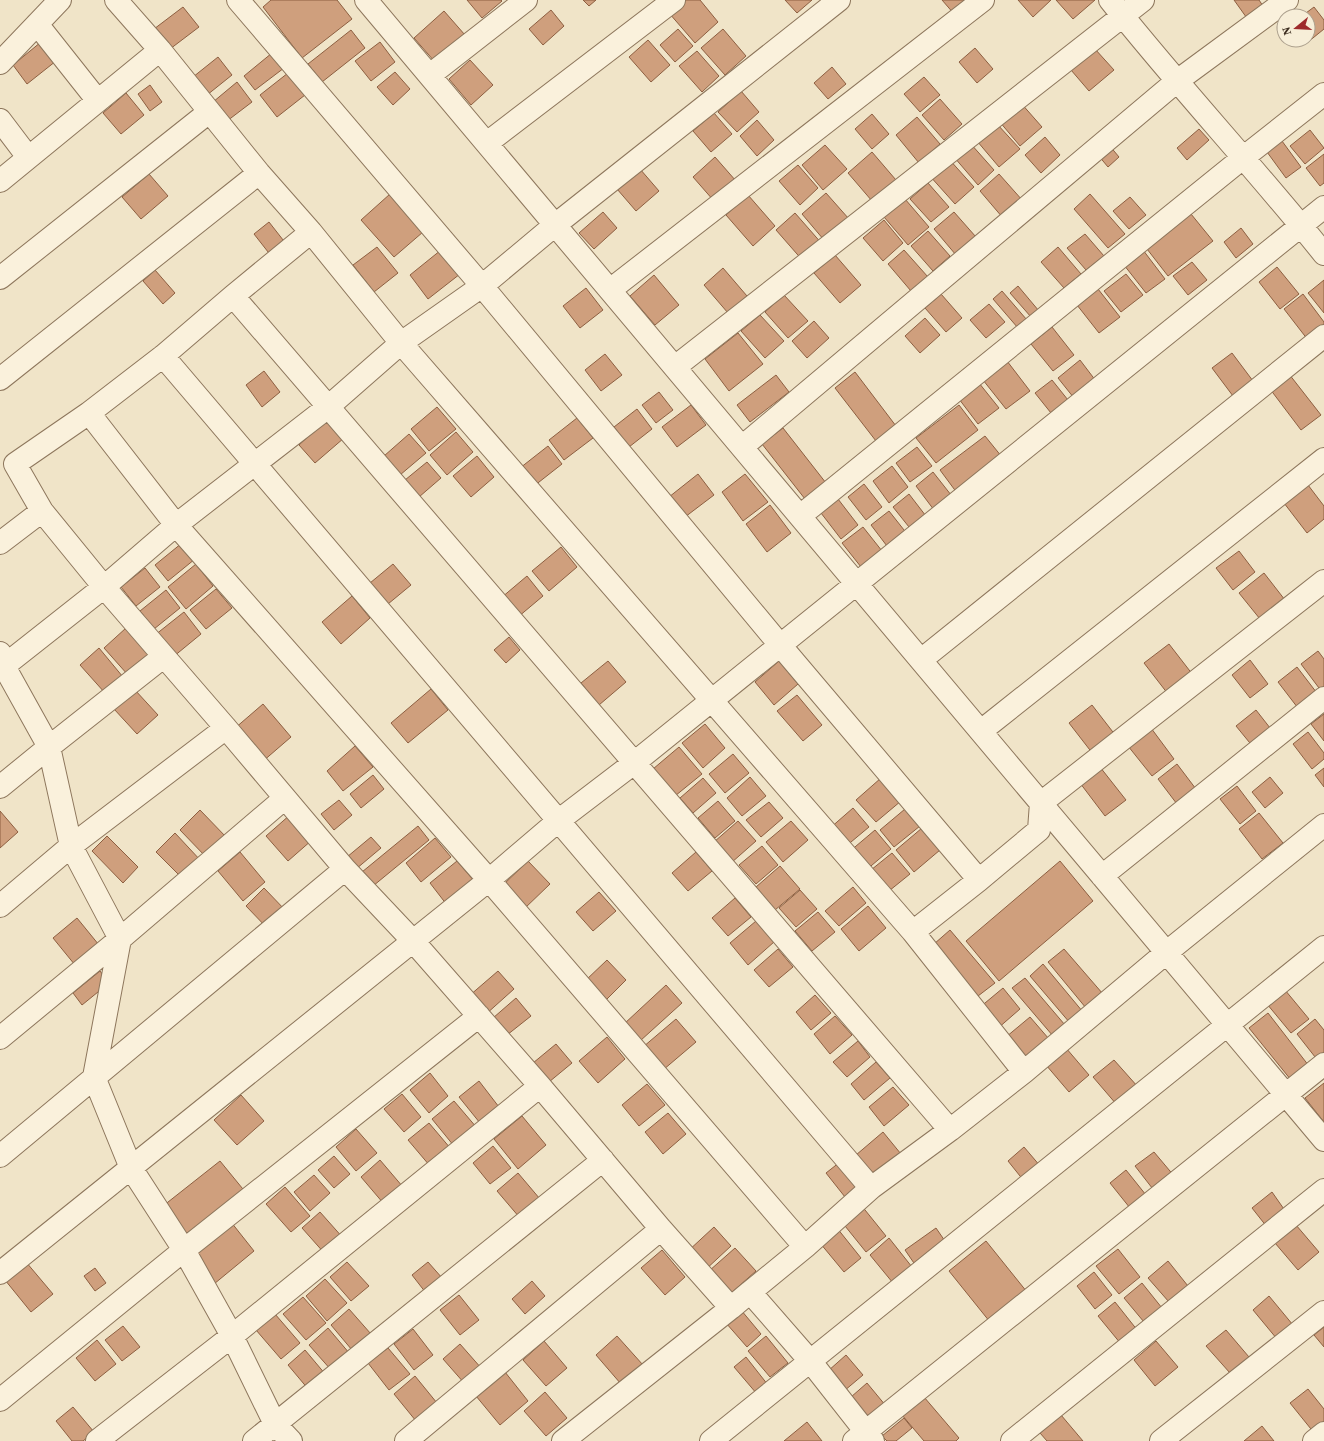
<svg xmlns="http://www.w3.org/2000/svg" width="1324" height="1441" font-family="'Source Serif 4',serif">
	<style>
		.building { fill: #cf9f7d; stroke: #8d5f41 }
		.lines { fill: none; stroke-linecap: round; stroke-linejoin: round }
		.street-casing { stroke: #8d765c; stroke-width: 24 }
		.street { stroke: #faf1dc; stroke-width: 22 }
	</style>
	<rect width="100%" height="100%" fill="#f0e4c8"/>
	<!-- building -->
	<path class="building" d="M271,0H337L352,19L302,58L263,7Z
		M467,0H501L502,1L482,18Z
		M583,0H596L589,6Z
		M684,0H700L718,22L695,43L669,13Z
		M785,0H812L797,13Z
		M942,0H972L955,15Z
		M1018,0H1051L1033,17Z
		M1056,0H1095L1073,19Z
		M1234,0H1259L1265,9L1249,21Z
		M183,7L199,27L170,49L154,29Z
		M1314,7L1324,20V29L1308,42L1307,40H1308V16H1302Z
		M551,10L564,26L543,45L529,29Z
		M444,11L465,35L435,62L414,38Z
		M678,29L693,46L675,62L660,45Z
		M723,29L746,56L725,75L701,48Z
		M351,30L365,48L322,82L308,64Z
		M648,40L670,65L651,82L629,57Z
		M41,42L56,61L27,84L13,65Z
		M380,42L395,62L371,81L355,61Z
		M975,48L993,69L977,83L959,62Z
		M1095,49L1114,70L1089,91L1071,70Z
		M697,51L719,76L702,92L679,66Z
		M272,53L284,68L255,90L244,76Z
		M218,57L232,75L207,95L193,77Z
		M470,60L493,85L471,105L449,79Z
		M832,67L846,84L828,99L814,83Z
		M395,72L410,89L393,105L377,87Z
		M288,73L305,95L277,117L260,95Z
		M924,77L940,95L920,112L904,94Z
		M237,82L252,102L227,121L213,102Z
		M150,85L162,102L150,111L138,94Z
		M741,91L759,112L737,132L718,112Z
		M126,93L144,115L121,134L103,113Z
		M940,99L962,124L944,140L922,115Z
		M1020,102L1042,127L1020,146L999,121Z
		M714,113L732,134L711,152L693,131Z
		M872,114L889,134L872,149L855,129Z
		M917,117L940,144L919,163L896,135Z
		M757,120L774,140L757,156L740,136Z
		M997,124L1020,149L999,167L977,141Z
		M1199,129L1209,140L1187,160L1177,148Z
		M1310,130L1324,148L1305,164L1290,146Z
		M1045,137L1060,155L1041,173L1025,155Z
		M1282,141L1301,167L1286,178L1267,152Z
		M970,143L994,170L978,185L954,157Z
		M825,145L847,169L823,190L802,165Z
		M1109,145L1119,157L1108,167L1098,155Z
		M872,152L896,180L872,201L848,173Z
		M1324,154V183L1320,186L1306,168Z
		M715,157L736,181L714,201L693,177Z
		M948,158L974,187L955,204L929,175Z
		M798,165L818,188L800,205L779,181Z
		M640,169L659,191L636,211L617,189Z
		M149,174L168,196L141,219L122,197Z
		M999,174L1023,201L1003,218L980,191Z
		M928,183L949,207L931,222L910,199Z
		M826,193L849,219L824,240L802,214Z
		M390,194L423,232L394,257L361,220Z
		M1090,194L1125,234L1108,248L1074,209Z
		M748,195L775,226L753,246L726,215Z
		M1130,197L1146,215L1129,229L1113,211Z
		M905,199L929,227L908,245L884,217Z
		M603,212L617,228L594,249L579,233Z
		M954,212L976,237L956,255L934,229Z
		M795,213L823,245L804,262L776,230Z
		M1191,214L1213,241L1168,276L1147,249Z
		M884,220L903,243L883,261L863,238Z
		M269,222L287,245L272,257L254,234Z
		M1241,228L1253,244L1236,258L1224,242Z
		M928,231L950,256L933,271L911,246Z
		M1085,234L1104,256L1086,270L1067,248Z
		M377,247L398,273L374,292L353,265Z
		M1058,247L1081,274L1064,288L1041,262Z
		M441,250L460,274L428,299L410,275Z
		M904,250L928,277L911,291L888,264Z
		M1143,250L1165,279L1146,293L1124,265Z
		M835,255L861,285L840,303L814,273Z
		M1192,262L1207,280L1188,295L1173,276Z
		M1277,267L1299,294L1280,309L1259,282Z
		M723,268L747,296L728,313L704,285Z
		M155,270L175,293L163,304L143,281Z
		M1126,274L1143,295L1121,312L1104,291Z
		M654,275L679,305L655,325L630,296Z
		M1324,280V313L1308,293Z
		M1018,286L1039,311L1031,317L1010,293Z
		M586,288L603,310L580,328L563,306Z
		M1098,289L1120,317L1099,333L1077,305Z
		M1002,291L1027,320L1018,328L993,299Z
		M941,294L962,318L946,332L925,308Z
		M1303,294L1324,322V328L1308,340L1284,309Z
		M784,295L808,321L788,338L765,312Z
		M989,304L1005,322L986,338L970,320Z
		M760,315L784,341L765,358L741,331Z
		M925,318L940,335L920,353L905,336Z
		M814,321L829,338L807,358L792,341Z
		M1052,327L1074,355L1053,371L1031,344Z
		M738,333L763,364L729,391L705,359Z
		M1232,353L1256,385L1236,400L1212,368Z
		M605,354L622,375L601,391L585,370Z
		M1080,360L1099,385L1078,403L1058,378Z
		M1007,361L1030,391L1006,409L983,380Z
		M264,371L280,392L262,407L246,385Z
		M855,372L896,426L876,441L835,388Z
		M1289,374L1321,415L1301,430L1270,389Z
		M776,375L789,392L750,422L737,405Z
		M1052,380L1072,405L1055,418L1035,393Z
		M979,383L999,408L978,424L959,399Z
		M659,392L673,410L656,423L642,405Z
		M691,405L706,425L677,447L662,427Z
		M959,405L978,430L936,463L916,438Z
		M437,407L456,429L429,451L411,429Z
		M637,409L652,429L629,447L614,427Z
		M577,418L593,438L564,460L549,440Z
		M327,419L344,438L315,463L299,445Z
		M783,428L826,483L805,499L762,444Z
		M456,432L473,452L447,475L430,455Z
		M409,434L426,453L400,475L384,456Z
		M985,436L1006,462L960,497L940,470Z
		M548,446L562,464L534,486L520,468Z
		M917,447L932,466L910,482L896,463Z
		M477,456L494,477L471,497L453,476Z
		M427,462L441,478L419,497L405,480Z
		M892,466L908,487L889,503L873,481Z
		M933,472L955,500L937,514L916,486Z
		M698,474L714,495L685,517L669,497Z
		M745,474L768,502L743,521L722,492Z
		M864,484L882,507L866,520L848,497Z
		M1308,485L1324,506V519L1307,533L1284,503Z
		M909,494L929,520L913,532L893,507Z
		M838,499L858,525L841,539L821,513Z
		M770,505L791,533L767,552L746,524Z
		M889,511L908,535L890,550L871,525Z
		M863,527L886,556L865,572L842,543Z
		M182,543L195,559L168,581L155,565Z
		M561,547L577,567L549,591L532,571Z
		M1239,551L1255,572L1233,590L1216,568Z
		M196,564L213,586L186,609L168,587Z
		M393,564L411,585L388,604L370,583Z
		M145,568L160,587L136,606L121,587Z
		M1264,573L1285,600L1260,619L1239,593Z
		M527,576L543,596L518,617L501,598Z
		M216,589L232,608L206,629L190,610Z
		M166,590L180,608L154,629L140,611Z
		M352,596L370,618L341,644L322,622Z
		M184,612L201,634L173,657L155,635Z
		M126,628L150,654L128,675L104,648Z
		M509,637L520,650L506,663L494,650Z
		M1169,644L1193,675L1168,694L1144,663Z
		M99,648L123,677L105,693L80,665Z
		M1318,651L1324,659V691L1322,692L1301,664Z
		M1250,660L1268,684L1250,698L1232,675Z
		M608,661L626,682L599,705L581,683Z
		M779,661L798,684L774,705L755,682Z
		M1297,667L1320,697L1301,712L1278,682Z
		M431,689L448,710L408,743L391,723Z
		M135,690L158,715L137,734L114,709Z
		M797,695L822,725L803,741L777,711Z
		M263,704L291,737L262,762L234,729Z
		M1092,705L1116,736L1093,754L1069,723Z
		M1256,710L1274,733L1254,748L1236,726Z
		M1324,714V741L1311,724Z
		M705,724L725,748L703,768L682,743Z
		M1151,728L1174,759L1152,776L1128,746Z
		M1308,732L1324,753V759L1312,769L1293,744Z
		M355,746L373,767L343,791L327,771Z
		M679,747L702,774L675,796L653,769Z
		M733,754L749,773L725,793L709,774Z
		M1177,764L1199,793L1180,808L1158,779Z
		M1100,767L1126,800L1105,816L1080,783Z
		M1324,768V787L1315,775Z
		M373,775L384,789L361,808L350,794Z
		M750,777L766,796L742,816L727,798Z
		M1270,777L1283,793L1265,808L1252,792Z
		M703,778L716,793L693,813L680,798Z
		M881,778L901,801L876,822L856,800Z
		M1237,786L1256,811L1240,824L1220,799Z
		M339,800L352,815L334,830L321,814Z
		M718,801L735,821L715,838L698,818Z
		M769,802L783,818L761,837L746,820Z
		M853,808L869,827L845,847L829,829Z
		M905,809L920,826L894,847L880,830Z
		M200,810L227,838L207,858L180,830Z
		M0,811L18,832L0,848Z
		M1259,813L1283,843L1262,859L1239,829Z
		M291,814L312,840L288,861L266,836Z
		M738,821L756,841L731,863L714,842Z
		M791,821L808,840L783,862L766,842Z
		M418,826L429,840L373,886L362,872Z
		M922,828L940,850L914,872L896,850Z
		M875,830L891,849L865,871L849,852Z
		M175,833L202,862L184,880L156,852Z
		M107,836L138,867L123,883L92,851Z
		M371,837L381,848L356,869L347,857Z
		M435,838L451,857L421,882L406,863Z
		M762,846L778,865L756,884L739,865Z
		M240,852L265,882L243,901L218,871Z
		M696,852L712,871L688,891L672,873Z
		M892,853L910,874L884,895L866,874Z
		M457,861L475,882L447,905L430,883Z
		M528,861L550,884L524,909L502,886Z
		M1060,861L1093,901L999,981L966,941Z
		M780,866L800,889L775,910L756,887Z
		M853,887L866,903L839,926L825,911Z
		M264,888L287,912L269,930L246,906Z
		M800,890L817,909L796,927L779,908Z
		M599,892L616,911L593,931L576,912Z
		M735,898L751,917L728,936L712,918Z
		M868,906L886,928L859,951L841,929Z
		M818,912L835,932L812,951L795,931Z
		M77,918L99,945L75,965L53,938Z
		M756,921L774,942L748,965L730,943Z
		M950,930L995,983L978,996L934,944Z
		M778,949L793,967L769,987L754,970Z
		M1064,949L1103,994L1086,1008L1048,962Z
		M607,960L626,980L605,1001L585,981Z
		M1043,964L1083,1012L1070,1023L1030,976Z
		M100,971L109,983L82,1005L73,993Z
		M498,971L514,989L485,1015L469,996Z
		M1025,978L1065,1025L1053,1036L1012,988Z
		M666,985L682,1003L640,1041L624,1024Z
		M1003,988L1020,1009L997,1029L979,1008Z
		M1285,990L1309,1019L1291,1033L1267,1004Z
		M815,995L831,1013L811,1030L796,1012Z
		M516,998L531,1016L507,1035L493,1018Z
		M1268,1013L1309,1066L1291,1080L1249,1028Z
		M835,1016L852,1035L830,1054L814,1034Z
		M1030,1017L1049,1039L1025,1059L1006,1037Z
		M676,1019L696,1042L663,1070L643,1047Z
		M1315,1019L1324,1030V1058L1319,1062L1297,1034Z
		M607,1037L625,1059L598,1083L579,1061Z
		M858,1041L870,1057L847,1077L833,1062Z
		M556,1044L572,1063L549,1082L533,1063Z
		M1066,1048L1089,1075L1069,1092L1046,1065Z
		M1114,1060L1138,1087L1117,1105L1093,1077Z
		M876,1062L890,1078L864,1100L851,1084Z
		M430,1073L448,1096L429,1113L410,1090Z
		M479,1081L499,1107L480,1123L459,1097Z
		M1324,1083V1122L1305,1098Z
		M647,1084L665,1105L639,1126L622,1105Z
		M893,1087L909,1105L884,1126L869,1107Z
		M402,1094L421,1117L404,1132L384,1109Z
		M241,1095L264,1121L237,1145L214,1120Z
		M454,1101L477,1128L454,1146L432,1119Z
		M668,1113L686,1134L663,1154L645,1132Z
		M522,1116L546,1145L518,1169L494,1139Z
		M429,1123L451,1149L430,1166L408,1140Z
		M356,1129L377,1153L356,1171L336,1147Z
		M883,1132L901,1154L874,1176L856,1155Z
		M493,1146L511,1168L490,1184L473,1163Z
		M1024,1147L1041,1167L1024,1181L1008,1161Z
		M1154,1152L1175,1177L1156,1193L1135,1166Z
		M334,1156L350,1174L334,1188L318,1170Z
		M380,1160L403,1187L384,1204L361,1177Z
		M220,1161L247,1194L190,1240L163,1206Z
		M840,1162L859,1186L845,1197L826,1173Z
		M1126,1170L1150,1200L1134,1213L1110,1183Z
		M518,1173L540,1199L520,1218L497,1191Z
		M314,1175L330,1193L310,1211L294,1192Z
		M285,1187L310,1216L291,1232L266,1204Z
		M1272,1192L1286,1212L1267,1227L1252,1208Z
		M861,1205L886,1236L866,1252L841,1221Z
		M320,1212L344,1239L326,1255L302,1228Z
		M231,1222L254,1251L214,1284L191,1256Z
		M1296,1225L1319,1252L1298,1270L1275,1243Z
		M714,1227L731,1246L704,1271L687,1252Z
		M837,1228L861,1258L844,1272L820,1243Z
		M936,1228L947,1244L916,1266L905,1250Z
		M889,1238L912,1267L893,1283L870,1255Z
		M986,1241L1027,1292L990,1322L949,1271Z
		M735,1248L756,1271L730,1294L709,1271Z
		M1118,1249L1140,1277L1119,1294L1096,1266Z
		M662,1250L685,1277L665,1295L641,1268Z
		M1168,1261L1188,1286L1169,1302L1148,1278Z
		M26,1262L53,1294L31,1312L5,1280Z
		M347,1262L369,1286L351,1301L330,1277Z
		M428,1262L443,1279L426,1293L412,1275Z
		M95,1268L106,1283L95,1291L84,1276Z
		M1094,1272L1112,1295L1095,1309L1077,1286Z
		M325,1279L347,1303L327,1321L306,1296Z
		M532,1281L545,1296L525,1314L512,1299Z
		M1142,1283L1162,1308L1144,1322L1124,1298Z
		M459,1295L479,1320L460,1335L440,1310Z
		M1269,1296L1293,1325L1277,1339L1253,1310Z
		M303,1297L326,1323L306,1340L283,1314Z
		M1115,1302L1138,1331L1121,1344L1098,1316Z
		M349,1309L371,1334L352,1350L331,1325Z
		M741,1310L761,1334L747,1347L726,1323Z
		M275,1314L300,1343L281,1359L256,1330Z
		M123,1326L140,1347L122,1361L105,1340Z
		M1324,1327V1347L1314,1335Z
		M328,1328L350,1354L332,1371L309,1345Z
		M413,1329L433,1355L414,1370L394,1344Z
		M1226,1330L1249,1357L1230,1373L1206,1346Z
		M617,1336L643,1365L621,1384L596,1355Z
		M766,1336L788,1363L770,1377L748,1351Z
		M97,1340L116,1364L95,1381L76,1358Z
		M544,1341L567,1368L546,1386L523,1360Z
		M1156,1341L1178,1367L1155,1386L1134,1360Z
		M460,1344L482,1369L465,1384L443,1359Z
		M388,1348L410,1374L389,1390L368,1363Z
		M305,1350L326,1375L309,1390L288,1365Z
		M846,1355L863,1375L844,1391L828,1371Z
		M746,1357L768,1385L757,1394L734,1367Z
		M505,1372L528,1401L500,1425L476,1396Z
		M415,1376L437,1403L416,1421L394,1394Z
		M867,1383L886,1406L870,1419L851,1397Z
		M1308,1389L1324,1409V1427L1315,1434L1290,1403Z
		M545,1392L567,1418L546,1436L524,1411Z
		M924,1397L959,1438L956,1441H924L902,1415Z
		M73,1407L94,1432L83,1441H72L56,1421Z
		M1061,1415L1083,1441H1047L1040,1433Z
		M904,1418L912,1428L896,1441H887L882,1436Z
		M807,1422L822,1441H784Z
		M1262,1426L1274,1441H1244Z"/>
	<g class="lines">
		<defs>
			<path id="street" d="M116,0L160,50L259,173L311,232L401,343L913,932L1024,1072
				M238,0L482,286L780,645L979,880
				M366,0L1324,1140
				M839,0L555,225L482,286L401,343L328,407L176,525L104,587L226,728L345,869L413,941L540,1086L661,1229L731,1308L750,1292L811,1362L873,1441
				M1110,0C1179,87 1255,168 1324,254
				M37,24L98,101
				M0,63L60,0
				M430,75L526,0
				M0,120L28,157
				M487,143L674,0
				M0,181L160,50
				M0,278L209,112
				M610,290L983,0
				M233,296L950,1130
				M163,356L871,1188
				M675,367L1143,0
				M0,379L259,173
				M89,413L176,525L489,880L805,1247
				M742,447L1177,81L1287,0
				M800,516L1244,157L1324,94
				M0,543L42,511
				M0,653L4,666L49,747L71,846L120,939L94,1077L131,1168L184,1250L232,1336L275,1424L291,1441
				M921,660L1324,336
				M0,669L104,587L42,511L15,464L89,413L163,356L233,296L311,232
				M981,731L1324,459
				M0,787L49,747L163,657
				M1102,876L1324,698
				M0,906L71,846L226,728
				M913,932L979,880L1039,830L1041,803L1324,581
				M0,1038L120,939L285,798
				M0,1156L345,869
				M0,1273L489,880L558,821L634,763L1324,207
				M750,1292L805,1247L871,1188L950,1130L1024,1072L1167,952L1324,825
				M0,1400L184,1250L479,1016
				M97,1441L232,1336L540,1086
				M254,1441L603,1160
				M406,1441L661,1229
				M563,1441L731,1308
				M711,1441L1324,947
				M854,1441L1324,1064
				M1012,1441L1324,1190
				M1161,1441L1324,1312
				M1314,1441L1324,1433"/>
		</defs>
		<!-- street casing -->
		<use href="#street" class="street-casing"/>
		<!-- street -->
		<use href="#street" class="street"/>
	</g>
	<!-- north arrow -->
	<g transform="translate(1296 28) rotate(252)"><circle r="19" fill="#f7eed8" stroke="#ada18e"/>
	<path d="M0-3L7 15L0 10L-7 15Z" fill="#9e2a2b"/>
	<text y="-6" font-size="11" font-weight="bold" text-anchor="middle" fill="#3d2e20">N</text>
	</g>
</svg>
